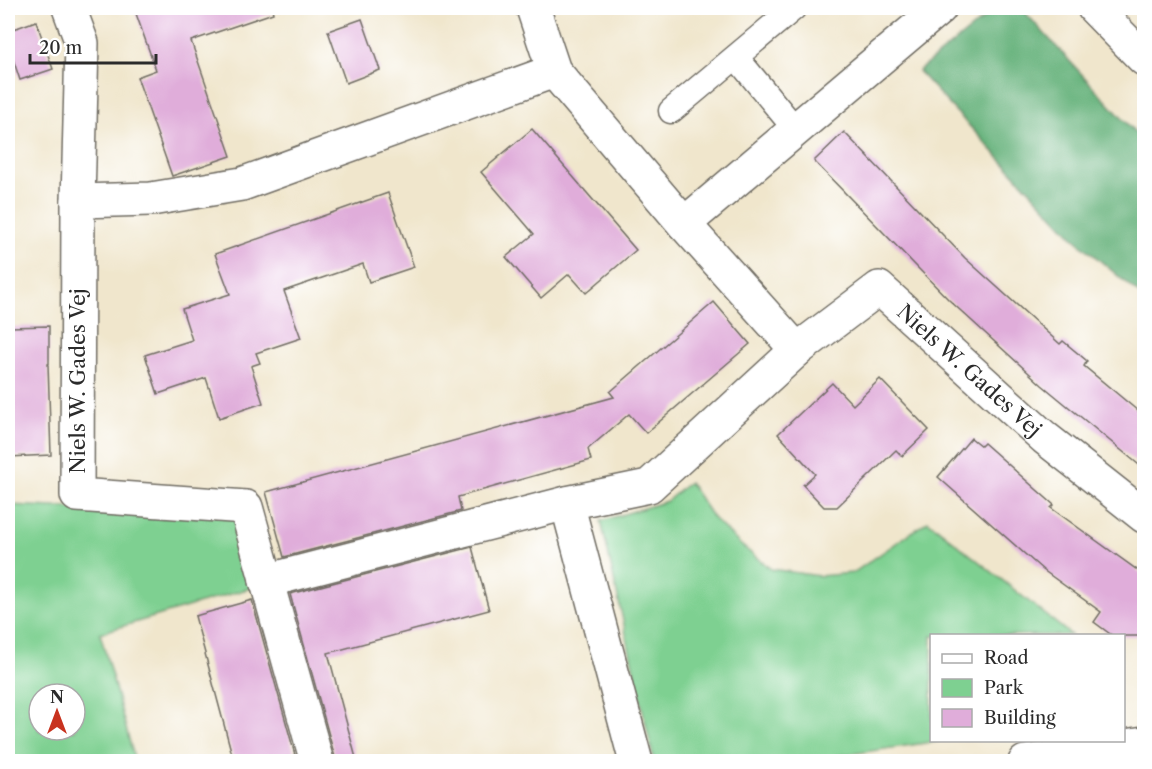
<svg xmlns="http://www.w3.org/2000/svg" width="1152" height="769" font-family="'Libre Caslon Text',serif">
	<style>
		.green { fill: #7ed091; stroke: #547e5e; stroke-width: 1.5; fill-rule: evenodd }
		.forest { fill: #66b27b; stroke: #486e53; stroke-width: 1.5 }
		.building { fill: #e0adda }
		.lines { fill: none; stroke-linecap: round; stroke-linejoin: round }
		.lane-casing { stroke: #706c63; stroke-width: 27 }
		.street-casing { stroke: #706c63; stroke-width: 36 }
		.secondary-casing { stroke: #706c63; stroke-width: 36 }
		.lane { stroke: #fff; stroke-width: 24 }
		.street { stroke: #fff; stroke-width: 33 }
		.secondary { stroke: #fff; stroke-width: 33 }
		.labels { text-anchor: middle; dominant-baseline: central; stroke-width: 6; stroke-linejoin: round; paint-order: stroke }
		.street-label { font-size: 21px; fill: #2b2b2b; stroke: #fff }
	</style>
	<rect width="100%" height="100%" fill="#fff"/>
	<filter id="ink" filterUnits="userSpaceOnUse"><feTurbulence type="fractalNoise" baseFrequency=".0167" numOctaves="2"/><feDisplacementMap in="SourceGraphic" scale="12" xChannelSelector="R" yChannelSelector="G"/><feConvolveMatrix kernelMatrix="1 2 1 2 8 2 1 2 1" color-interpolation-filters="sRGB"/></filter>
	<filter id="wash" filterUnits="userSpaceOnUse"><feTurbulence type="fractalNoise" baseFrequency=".008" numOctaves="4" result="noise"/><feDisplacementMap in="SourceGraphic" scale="24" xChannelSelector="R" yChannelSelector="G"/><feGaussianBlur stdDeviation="1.35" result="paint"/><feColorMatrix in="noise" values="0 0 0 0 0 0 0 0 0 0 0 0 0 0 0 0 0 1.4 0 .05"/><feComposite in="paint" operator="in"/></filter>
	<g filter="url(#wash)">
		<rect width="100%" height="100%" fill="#f0e6cc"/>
		<!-- green -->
		<path class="green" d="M689,482L713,518L741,545L771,569L819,576L853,573L928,521L1071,635L932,636V740L939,741L804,761H654L601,521L667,501Z
			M8,505L234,515L254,587L100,633L135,761L8,762ZM39,694H75V730H39Z"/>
		<!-- forest -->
		<path class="forest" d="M997,8H1021L1144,142V298L1076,240L918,71Z"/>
		<g id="blocks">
			<!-- building -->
			<path class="building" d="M134,8H272L273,13L191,41L231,156L172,176L137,77L156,70Z
				M362,19L380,70L346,83L328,31Z
				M36,21L53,69L20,80L8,44V31Z
				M532,129L636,250L586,293L569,274L541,298L506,257L534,234L481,172Z
				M844,132L965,258L1060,344L1063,341L1087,361L1084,366L1144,416V469L1042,385L949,300L814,161Z
				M388,193L414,267L369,282L363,264L284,291L301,338L256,353L260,363L251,366L263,403L219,418L206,378L158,394L145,355L192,340L182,309L230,294L215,254Z
				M714,302L750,344L646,433L629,414L588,449L591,460L458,497L461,511L284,557L266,492L614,397L610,392Z
				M49,326V364H48L51,455L8,457V369L11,371L10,327Z
				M880,379L929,430L902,456L896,450L837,507H824L803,485L815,474L778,434L832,383L853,405Z
				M971,438L981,446L984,443L1054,505L1051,508L1144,575V636H1113L1094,622L1101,612L1043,570L938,477Z
				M472,547L489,610L328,653L357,762H335V757L290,594Z
				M252,600L297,762H234L195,616Z"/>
		</g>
	</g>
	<g filter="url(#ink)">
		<use href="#blocks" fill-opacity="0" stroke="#706c63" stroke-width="1.5"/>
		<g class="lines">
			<defs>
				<path id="lane" d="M736,57L796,130
					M671,111L794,8"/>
				<g id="street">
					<path d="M69,8L82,43L78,201L77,495L246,507L317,762"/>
					<path d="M533,8L554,71L684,224"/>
					<path d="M78,201L151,199L242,184L554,71"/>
					<path d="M797,350L684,224L940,8"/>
					<path d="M266,581L567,503"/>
					<path id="s1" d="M636,762L567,503L649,486L797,350L879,288L1045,438L1144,516"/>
					<path d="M1025,762L1144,743"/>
				</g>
				<path id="secondary" d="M1094,8L1144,59"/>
			</defs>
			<!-- lane casing -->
			<use href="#lane" class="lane-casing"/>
			<!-- street casing -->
			<use href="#street" class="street-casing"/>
			<!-- secondary casing -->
			<use href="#secondary" class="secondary-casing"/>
			<!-- lane -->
			<use href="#lane" class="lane"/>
			<!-- street -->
			<use href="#street" class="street"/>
			<!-- secondary -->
			<use href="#secondary" class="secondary"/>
		</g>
	</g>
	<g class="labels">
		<!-- street labels -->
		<g class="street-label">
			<text stroke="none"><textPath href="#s1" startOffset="778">Niels W. Gades Vej</textPath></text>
			<text transform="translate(77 381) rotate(-90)">Niels W. Gades Vej</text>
		</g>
	</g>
	<!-- margin -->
	<rect width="1152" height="769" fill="none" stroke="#fff" stroke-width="30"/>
	<!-- legend -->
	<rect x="930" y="634" width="195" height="108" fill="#ffffff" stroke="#aaaaaa" stroke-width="1.5"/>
	<rect x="942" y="654" width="30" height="9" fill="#ffffff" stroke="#aaaaaa" stroke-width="1.5"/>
	<text x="984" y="664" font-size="18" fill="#2b2b2b">Road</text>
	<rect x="942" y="679" width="30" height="18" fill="#7ed091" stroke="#aaaaaa" stroke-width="1.5"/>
	<text x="984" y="694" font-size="18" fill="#2b2b2b">Park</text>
	<rect x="942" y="709" width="30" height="18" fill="#e0adda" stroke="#aaaaaa" stroke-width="1.5"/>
	<text x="984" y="724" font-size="18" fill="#2b2b2b">Building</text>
	<!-- north arrow -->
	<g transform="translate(57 712)"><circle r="28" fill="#ffffff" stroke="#aaaaaa" stroke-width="1.5"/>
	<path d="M0-4.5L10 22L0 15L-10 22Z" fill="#c8321e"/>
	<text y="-9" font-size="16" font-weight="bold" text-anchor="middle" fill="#2b2b2b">N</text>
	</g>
	<!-- scale -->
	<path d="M30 54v9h126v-9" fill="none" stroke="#2b2b2b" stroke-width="3"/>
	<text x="39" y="54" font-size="18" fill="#2b2b2b" stroke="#ffffff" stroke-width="4.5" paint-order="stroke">20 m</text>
</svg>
